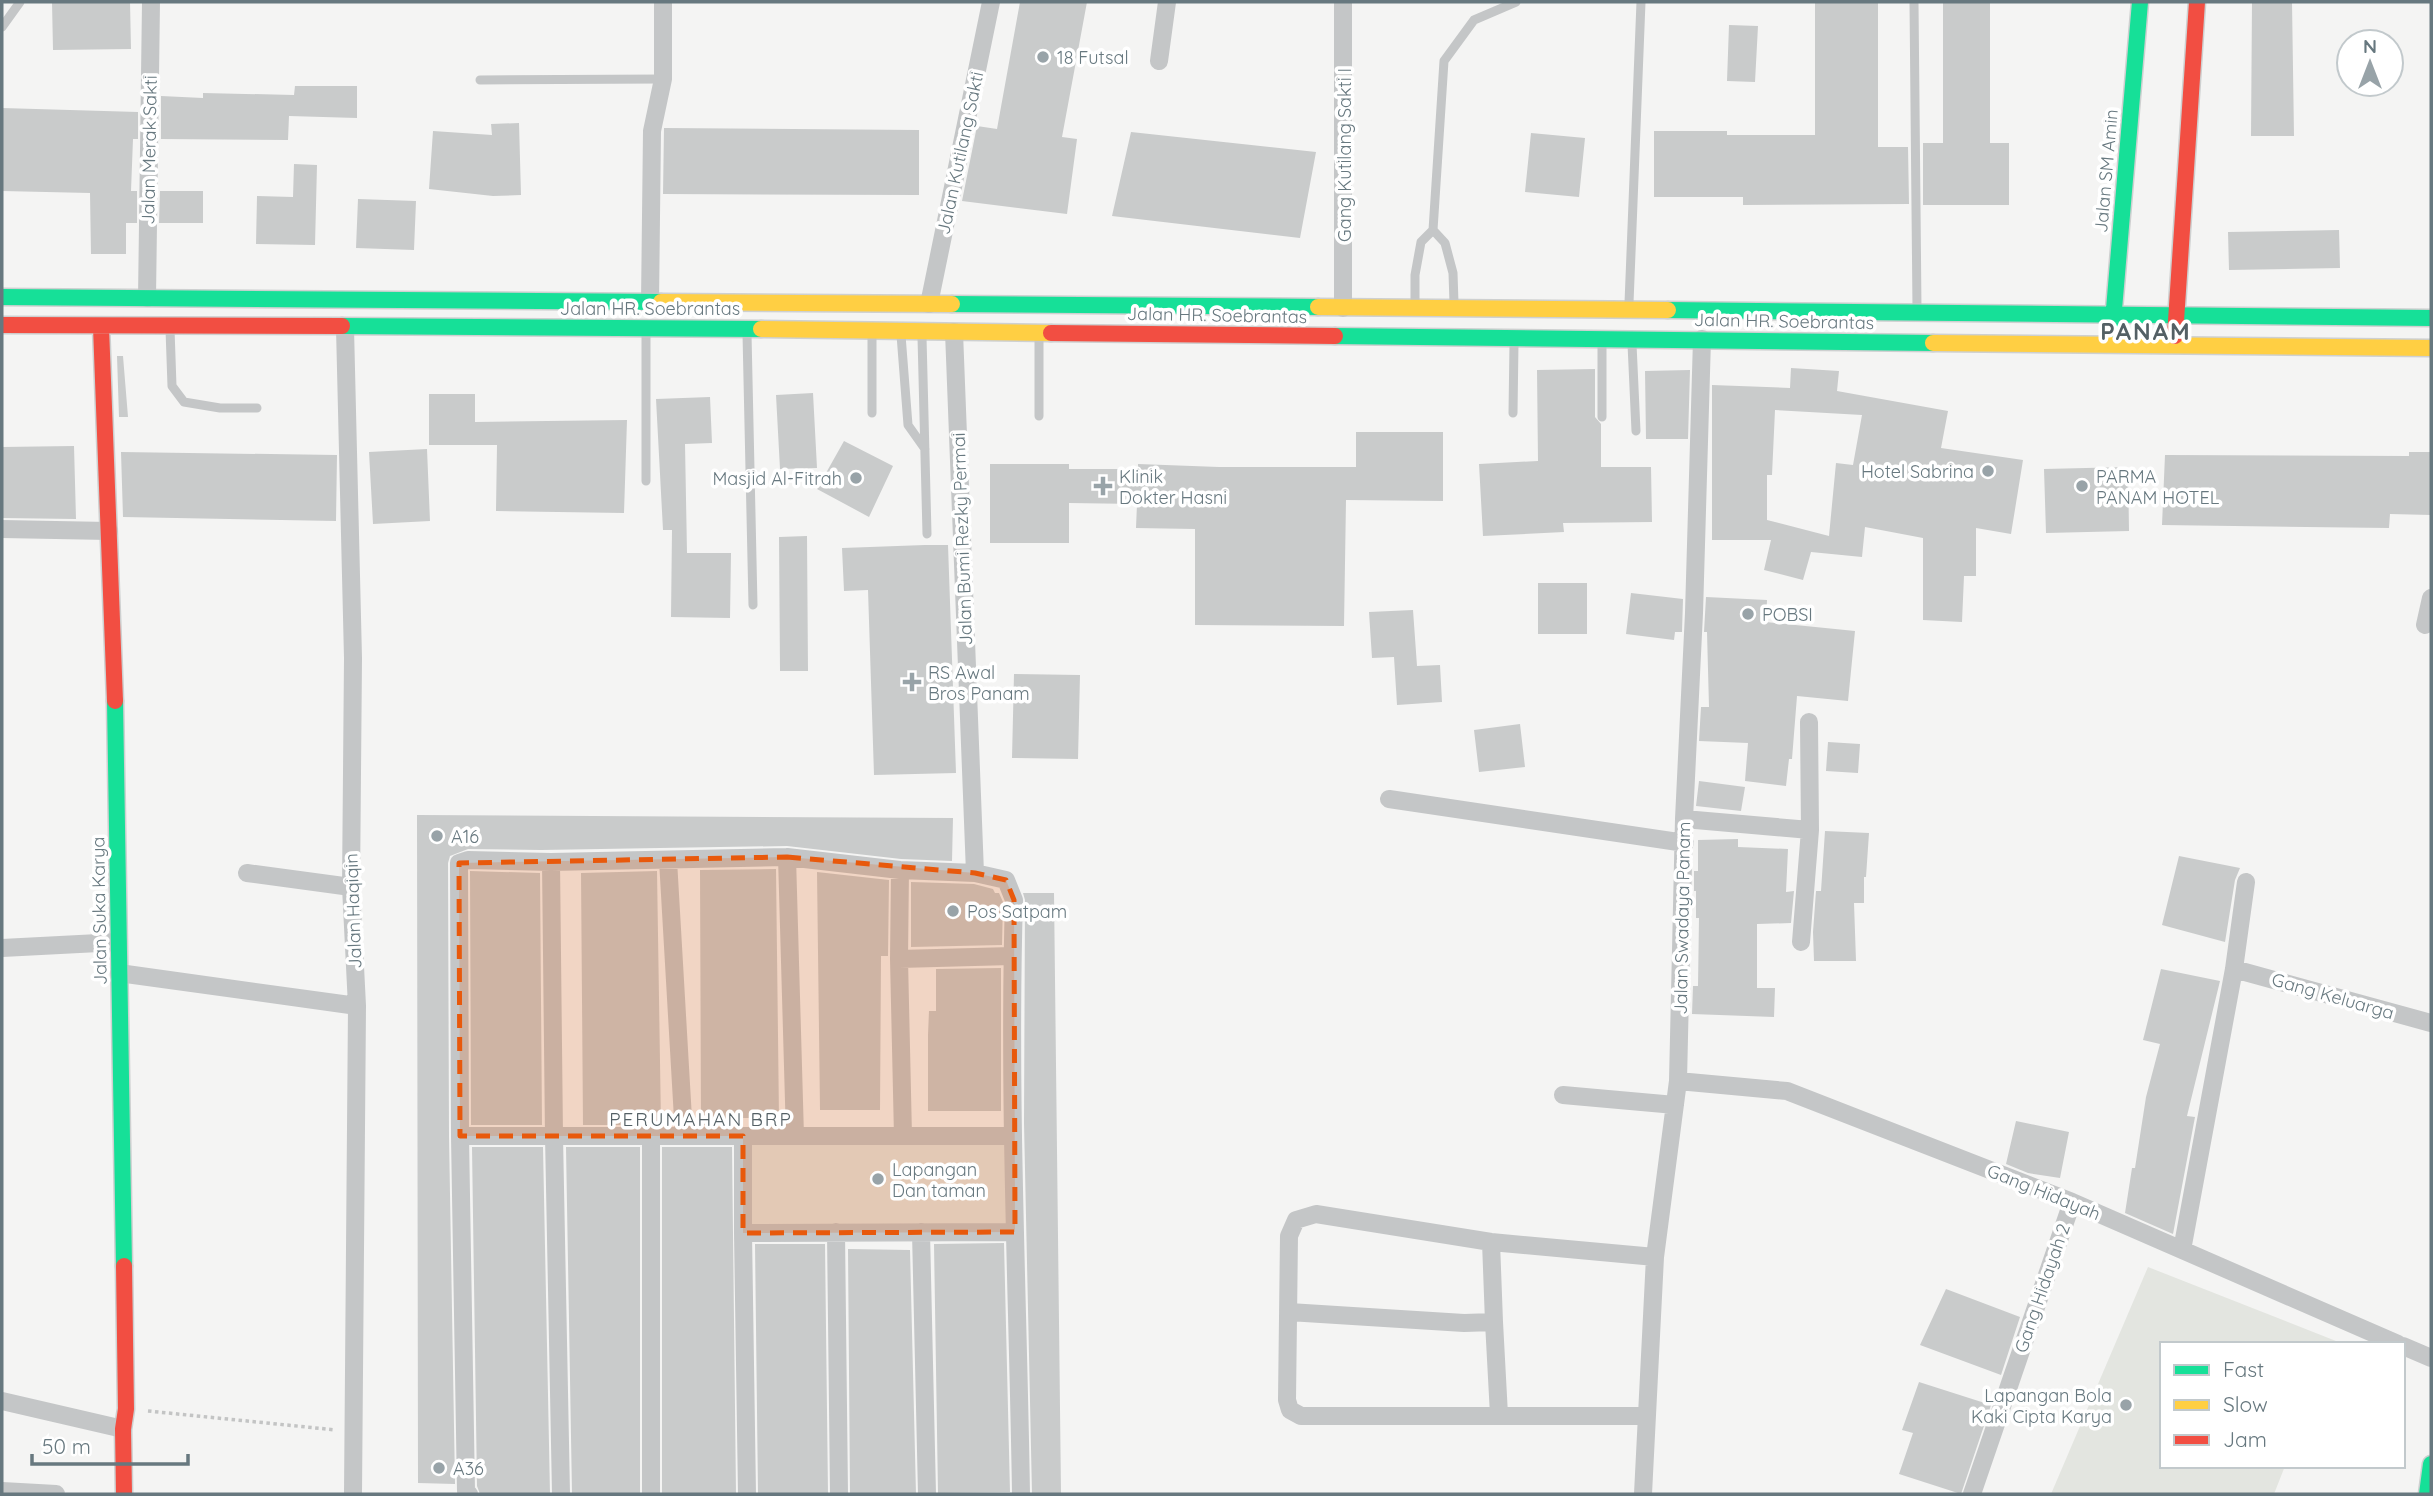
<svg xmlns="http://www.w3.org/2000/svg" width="2433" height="1496" font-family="Quicksand,sans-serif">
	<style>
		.green { fill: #e3e5e0 }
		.building { fill: #c9cbcb; fill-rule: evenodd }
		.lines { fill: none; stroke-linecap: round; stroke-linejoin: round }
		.fast-casing { stroke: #ced0d0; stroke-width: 19 }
		.slow-casing { stroke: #ced0d0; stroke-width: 19 }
		.jam-casing { stroke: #ced0d0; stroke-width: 19 }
		.path { stroke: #c3c4c4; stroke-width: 3.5; stroke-dasharray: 3.5 3.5; stroke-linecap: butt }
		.lane { stroke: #c4c6c7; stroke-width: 9 }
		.street { stroke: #c4c6c7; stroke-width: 18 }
		.fast { stroke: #16e098; stroke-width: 16 }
		.slow { stroke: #ffcf43; stroke-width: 16 }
		.jam { stroke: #f24e42; stroke-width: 16 }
		.marked { fill: #e8590c; fill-opacity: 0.2; stroke: #e8590c; stroke-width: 5; stroke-dasharray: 14 9; stroke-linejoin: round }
		.poi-dot { fill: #98a3a8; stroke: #fff; stroke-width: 2.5 }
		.labels { text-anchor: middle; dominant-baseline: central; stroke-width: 7; stroke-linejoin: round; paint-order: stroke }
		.poi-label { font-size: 18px; fill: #67787f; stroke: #fff; text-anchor: start }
		.street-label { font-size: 18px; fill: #67787f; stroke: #fff }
		.neighbourhood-label { font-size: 19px; letter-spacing: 2px; fill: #546065; stroke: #fff }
		.district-label { font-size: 24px; font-weight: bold; letter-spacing: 2px; fill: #546065; stroke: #fff }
	</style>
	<rect width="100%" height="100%" fill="#f4f4f3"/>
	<!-- green -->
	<path class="green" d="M743,1136H1011L1015,1232L743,1233Z
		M2148,1267L2336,1341L2335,1344H2162V1466H2285L2274,1494H2051Z"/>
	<!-- building -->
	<path class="building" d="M52,2H130L131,49L53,50Z
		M1020,2H1087L1062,137L1077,139L1067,214L962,201L977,126L997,129Z
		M1815,2H1878V147H1908L1909,204L1743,205V197H1654V131H1727V135H1815Z
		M1943,2H1990V143H2009V205H1923V143H1943Z
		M2252,2H2292L2294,136H2251Z
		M1729,25L1758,26L1755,82L1727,81Z
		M295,86H357V118L289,116L288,140L161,139V96L203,98V93L294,95Z
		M2,108L138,112V139H133L131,191H137V223H126V254H91L90,193L2,191Z
		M519,123L521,195L493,196L429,189L433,131L492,135L491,124Z
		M664,128L919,130V195L663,194Z
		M1131,132L1316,152L1300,238L1112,216Z
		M1531,133L1585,138L1579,197L1525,192Z
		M294,164L317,165L315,245L256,244L257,196L293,197Z
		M160,191H203V223H159Z
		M358,199L416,201L414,250L356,248Z
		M2339,230L2340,268L2229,270L2228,232Z
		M117,356H123L128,417H119Z
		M1791,368L1839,371L1837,391L1948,411L1941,448L2023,460L2011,534L1976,528V576H1964L1962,622L1923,620V538L1865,527L1862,557L1811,552L1803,580L1764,570L1771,540H1712V385L1790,388ZM1775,410L1862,415L1853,465L1836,463L1829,536L1767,520V475H1772Z
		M1595,369V417L1601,424V467H1651L1652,522L1563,523L1564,532L1483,536L1479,464L1538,461L1537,370Z
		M1690,370L1688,439H1646L1645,371Z
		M813,393L817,468L780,469L776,395Z
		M429,394H475V422L627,420L624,513L496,511L497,445H429Z
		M710,397L712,443L685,444L687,553H731L730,618L671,617L672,530H663L656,399Z
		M1356,432H1443V501L1346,500L1344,626L1195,625V529L1136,528L1137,504L1069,503V543H990V464H1069V469H1138V464L1219,467H1356Z
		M844,441L893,466L869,517L817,489Z
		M74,446L76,519L2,518V447Z
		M427,449L430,521L373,524L369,452Z
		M121,452L337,455L336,521L123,517Z
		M2409,452H2431V515L2390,514L2389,528L2162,525L2165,455L2409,456Z
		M2128,467L2129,531L2046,533L2044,469Z
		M807,536L808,671H780L779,537Z
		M925,545H948L956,773L874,775L868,590L844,591L842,548Z
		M1538,583H1587V634H1538Z
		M1631,593L1683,599L1682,632H1675L1674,640L1626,634Z
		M1706,597L1767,600L1766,622L1855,631L1848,701L1797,696L1792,759H1789L1786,786L1745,781L1748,743L1699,741L1701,707H1709L1707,632H1704Z
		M1413,610L1417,666L1440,665L1442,702L1397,705L1394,657L1372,658L1369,612Z
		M1014,674L1080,675L1078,759L1012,758Z
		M1520,724L1525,767L1479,772L1474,730Z
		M1828,742L1860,744L1858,773L1826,771Z
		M1699,781L1745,787L1741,811L1696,806Z
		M417,815L953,818L952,861L901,859L787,846L541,850L468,849L450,856L448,863L449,1136L455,1484L418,1483Z
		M1825,831L1869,833L1866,877H1864V903H1854L1856,961H1814L1813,932L1816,891H1821Z
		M1738,839V847L1788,849L1786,892L1794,891L1791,923L1757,924V988H1775L1774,1017L1692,1014L1693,986H1698L1699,918H1696V891H1694V871H1698V840Z
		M2179,856L2240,868L2235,880L2225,942L2162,925Z
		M776,869L779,1118H739L736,1119V1125H701L700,870Z
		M470,871L540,873L542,1125H471Z
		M657,871L661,1125H583L581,873Z
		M817,872L889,880L888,956H881L880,1110H820Z
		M911,882L974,884L993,889L995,893H999L1003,902L1002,945L911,947Z
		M1023,893H1054L1061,1494H1032L1024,1123L1025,900Z
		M1001,968V1111H928V1035L929,1011H936V969Z
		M2161,969L2220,981L2187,1116L2195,1117L2173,1234L2125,1213L2132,1168H2135L2146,1097L2160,1044L2143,1040Z
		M2016,1121L2069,1132L2060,1178L2028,1173L2006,1164Z
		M472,1147H543L550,1494H480L477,1486Z
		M566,1147H640V1494H572Z
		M662,1147H732L736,1494H662Z
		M1004,1243L1010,1492L938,1493L934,1244Z
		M755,1244H825L828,1494H758Z
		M848,1249L910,1250L916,1494H850Z
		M1946,1289L2020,1317L2001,1375L1920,1345Z
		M1919,1382L1991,1405L1961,1494L1899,1474L1913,1433L1902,1430Z"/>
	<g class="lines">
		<defs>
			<path id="fast" d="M2,297L661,302
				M952,304L1318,307
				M1668,310L2431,318
				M342,326L761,329
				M2112,333L2140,2
				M1335,336L1933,343
				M115,701L124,1266
				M2427,1494L2431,1464"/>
			<path id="slow" d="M661,302L952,304
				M1318,307L1668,310
				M761,329L1051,333
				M1933,343L2431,348"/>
			<path id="jam" d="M2,325L342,326
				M101,327L115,701
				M1051,333L1335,336
				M2175,336L2197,2
				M124,1266L126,1409L123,1429L124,1494"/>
		</defs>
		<!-- fast casing -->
		<use href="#fast" class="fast-casing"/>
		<!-- slow casing -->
		<use href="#slow" class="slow-casing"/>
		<!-- jam casing -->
		<use href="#jam" class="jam-casing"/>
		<!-- path -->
		<path class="path" d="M148,1411L336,1430"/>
		<!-- lane -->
		<path class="lane" d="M1914,2L1917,309
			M2,27L20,2
			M480,80L663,79
			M1433,230L1445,243L1453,273L1454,303
			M1415,303V275L1421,242L1433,230L1444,61L1474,20L1516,2
			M1629,303L1641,2
			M170,329L172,386L184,402L220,408H257
			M646,332V481
			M747,334L753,605
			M901,335L908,425L925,449
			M872,336V413
			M922,337L927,534
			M1039,338V416
			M1602,343V417
			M1632,344L1636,431
			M1513,413L1514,343"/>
		<!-- street -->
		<path class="street" d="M1343,2V308
			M1159,61L1167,2
			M147,298L151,2
			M650,303L652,131L663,79V2
			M929,304L991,2
			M345,328L353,658L351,887L357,1006L353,1494
			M954,332L975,873
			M2,529L109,531
			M2425,625L2431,598
			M1389,799L1685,843
			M1684,819L1810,830
			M787,857L795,1136
			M668,860L684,1136
			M551,862L554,1136L561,1494
			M900,870L899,959L903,1136
			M247,873L351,887
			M1801,942L1810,830L1809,722
			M2,948L118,942
			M899,959L1012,956
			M2234,969L2431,1023
			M119,973L357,1006
			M1678,1081L1787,1091L2072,1202L2398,1344
			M1563,1095L1675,1105
			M651,1135V1494
			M460,1136H1011
			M743,1136V1233L747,1494
			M836,1232L839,1494
			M921,1232L927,1494
			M743,1233L1015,1232
			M2182,1250L2234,969L2246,882
			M1289,1312L1464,1323L1494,1322L1491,1242
			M1494,1322L1499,1415
			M2403,1346L2431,1358
			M2,1401L123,1429
			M1647,1416H1301L1290,1410L1287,1400L1289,1236L1296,1220L1316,1214L1491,1242L1655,1257
			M2,1491L56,1494
			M469,1494L466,1491L460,1136L459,863L468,860L551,862L787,857L900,870L975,873L1006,880L1014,900C1008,1098 1018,1296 1021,1494
			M1643,1494L1655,1257L1678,1081L1684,819L1694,613L1702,339
			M1972,1494L2072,1202"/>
		<!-- fast -->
		<use href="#fast" class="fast"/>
		<!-- slow -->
		<use href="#slow" class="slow"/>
		<!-- jam -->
		<use href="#jam" class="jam"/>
	</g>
	<!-- marked area -->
	<path class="marked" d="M787,857L975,873L1006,880L1014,900L1015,1232L743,1233V1136H460L459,863Z"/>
	<!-- markers -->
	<g class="poi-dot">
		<circle cx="1043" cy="57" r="7"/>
		<circle cx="1988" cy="471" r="7"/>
		<circle cx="856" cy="478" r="7"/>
		<path d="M1099.5 475.5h7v7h7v7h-7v7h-7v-7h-7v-7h7z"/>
		<circle cx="2082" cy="486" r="7"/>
		<circle cx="1748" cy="614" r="7"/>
		<path d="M908.5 671.5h7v7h7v7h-7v7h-7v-7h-7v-7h7z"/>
		<circle cx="437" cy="836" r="7"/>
		<circle cx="953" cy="911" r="7"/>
		<circle cx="878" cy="1179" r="7"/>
		<circle cx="2126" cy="1405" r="7"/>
		<circle cx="439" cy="1468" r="7"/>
	</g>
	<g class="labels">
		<!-- poi labels -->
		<g class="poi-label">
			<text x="1057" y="57">18 Futsal</text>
			<text x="1974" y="471" text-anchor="end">Hotel Sabrina</text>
			<text x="1119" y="476">Klinik<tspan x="1119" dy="21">Dokter Hasni</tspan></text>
			<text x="2096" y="476">PARMA<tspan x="2096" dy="21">PANAM HOTEL</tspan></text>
			<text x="842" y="478" text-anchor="end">Masjid Al-Fitrah</text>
			<text x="1762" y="614">POBSI</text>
			<text x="928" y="672">RS Awal<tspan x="928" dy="21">Bros Panam</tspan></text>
			<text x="451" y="836">A16</text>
			<text x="967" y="911">Pos Satpam</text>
			<text x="892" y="1169">Lapangan<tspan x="892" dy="21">Dan taman</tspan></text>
			<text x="2112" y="1395" text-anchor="end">Lapangan Bola<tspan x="2112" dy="21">Kaki Cipta Karya</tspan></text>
			<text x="453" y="1468">A36</text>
		</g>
		<!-- street labels -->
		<g class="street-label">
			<text transform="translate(149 150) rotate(-89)">Jalan Merak Sakti</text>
			<text transform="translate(960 153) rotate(-78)">Jalan Kutilang Sakti</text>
			<text transform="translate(1344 155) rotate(-90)">Gang Kutilang Sakti I</text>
			<text transform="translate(2106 171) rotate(-85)">Jalan SM Amin</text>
			<text x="650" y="308">Jalan HR. Soebrantas</text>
			<text transform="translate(1217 315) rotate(1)">Jalan HR. Soebrantas</text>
			<text transform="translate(1784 321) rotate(1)">Jalan HR. Soebrantas</text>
			<text transform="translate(962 539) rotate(-92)">Jalan Bumi Rezky Permai</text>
			<text transform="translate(99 911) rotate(-91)">Jalan Suka Karya</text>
			<text transform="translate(353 911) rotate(-92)">Jalan Haqiqin</text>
			<text transform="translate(1682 918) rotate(-89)">Jalan Swadaya Panam</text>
			<text transform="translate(2333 996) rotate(16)">Gang Keluarga</text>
			<text transform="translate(2044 1192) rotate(22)">Gang Hidayah</text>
			<text transform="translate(2042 1288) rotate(-71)">Gang Hidayah 2</text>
		</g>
		<!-- neighbourhood labels -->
		<g class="neighbourhood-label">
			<text x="701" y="1119">PERUMAHAN BRP</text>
		</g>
		<!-- district labels -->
		<g class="district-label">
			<text x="2146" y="331">PANAM</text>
		</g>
	</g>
	<!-- border -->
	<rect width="2433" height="1496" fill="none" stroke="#67787f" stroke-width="7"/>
	<!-- legend -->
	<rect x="2160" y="1342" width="245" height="126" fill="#ffffff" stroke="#c2c9cc" stroke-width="2"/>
	<rect x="2174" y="1365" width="35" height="10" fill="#16e098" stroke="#c2c9cc" stroke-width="2"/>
	<text x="2223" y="1377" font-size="21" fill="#67787f">Fast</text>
	<rect x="2174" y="1400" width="35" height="10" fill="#ffcf43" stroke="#c2c9cc" stroke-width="2"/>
	<text x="2223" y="1412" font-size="21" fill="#67787f">Slow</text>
	<rect x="2174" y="1435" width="35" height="10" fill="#f24e42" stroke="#c2c9cc" stroke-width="2"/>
	<text x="2223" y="1447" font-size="21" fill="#67787f">Jam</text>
	<!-- north arrow -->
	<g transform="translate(2370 63)"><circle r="33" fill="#ffffff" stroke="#c2c9cc" stroke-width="2"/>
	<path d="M0-5L12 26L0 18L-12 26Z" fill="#98a3a8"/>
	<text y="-10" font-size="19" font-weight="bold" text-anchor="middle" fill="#67787f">N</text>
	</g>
	<!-- scale -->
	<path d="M32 1454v10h156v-10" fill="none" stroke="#67787f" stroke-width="3.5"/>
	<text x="42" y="1454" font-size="21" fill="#67787f" stroke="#ffffff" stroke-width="5" paint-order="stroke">50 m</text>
</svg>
